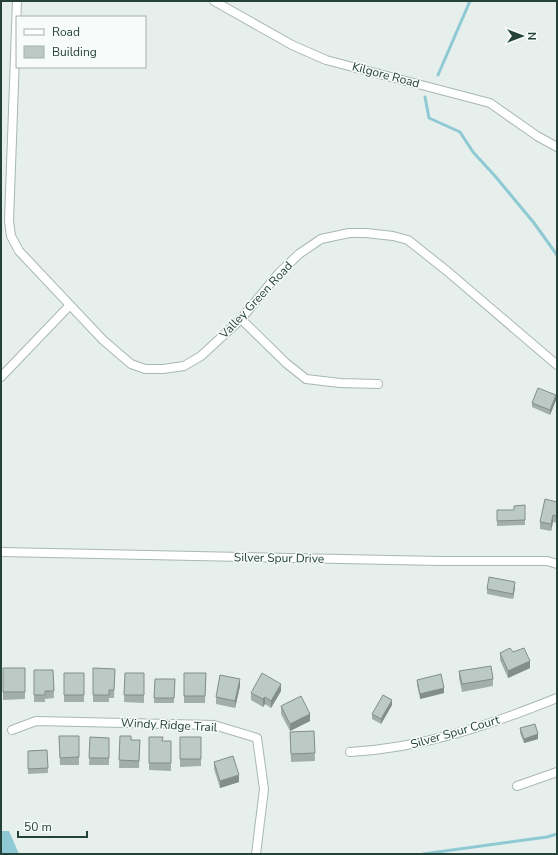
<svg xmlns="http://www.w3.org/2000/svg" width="558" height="855" font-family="'Nunito Sans',sans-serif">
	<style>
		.water { fill: #8ec9d4 }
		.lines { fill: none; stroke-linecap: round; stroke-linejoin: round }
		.stream { stroke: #8ec9d4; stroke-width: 3 }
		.street-casing { stroke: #a8b8b2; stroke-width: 10 }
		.street { stroke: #fff; stroke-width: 8 }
		.wall { fill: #a1aea9 }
		.shaded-wall { fill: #838d89 }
		.building { fill: #bbcac4; stroke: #838d89 }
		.labels { text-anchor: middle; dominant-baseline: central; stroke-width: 3; stroke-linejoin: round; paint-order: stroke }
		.street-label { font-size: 12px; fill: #24423a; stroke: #f7fbf9 }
	</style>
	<rect width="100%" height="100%" fill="#e6efeb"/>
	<!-- water -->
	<path class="water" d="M1,831H9L19,854H1Z"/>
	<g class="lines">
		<!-- stream -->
		<path class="stream" d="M438,75L470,1
			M425,97L429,118L460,132L473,152L495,176L534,223L557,255
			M423,854L547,837L557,834"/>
		<defs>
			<path id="street" d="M17,1L9,221L11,236L19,251L103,340L131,364L145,369H163L184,366L201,356L241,319L279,273L299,254L321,239L349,233H366L393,236L408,240L447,271L557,365
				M214,1L292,45L326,60L490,103L537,136L557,147
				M241,319L286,363L306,379L340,383L378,384
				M1,377L70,305
				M1,552L441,561H547L557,564
				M12,730L36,721L214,725L257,738L264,789L256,854
				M350,752C423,748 490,725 557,698
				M517,786L557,772"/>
		</defs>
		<!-- street casing -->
		<use href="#street" class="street-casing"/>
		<!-- street -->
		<use href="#street" class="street"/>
	</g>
	<!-- wall -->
	<path class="wall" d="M556,400L550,415L532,407V403Z
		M557,502V523L553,522L551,531L540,529V522Z
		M525,505V525L497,526V510H514Z
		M515,587L513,599L487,594V589Z
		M513,652L530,668L508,678L500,660V653Z
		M3,668H25V699L3,700Z
		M93,668L115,669L114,698H109V702H93Z
		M34,670H53L54,698L45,699V702H34Z
		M459,671L493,679V686L462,692L459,678Z
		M64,673H84V702H64Z
		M125,673H144V703L124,702Z
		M184,673H206L205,703H184Z
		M155,679H175L174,703H154Z
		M417,680L444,693L420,699L417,685Z
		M240,686L235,708L216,704V697Z
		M281,691L271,708L265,704L263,707L251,700V693Z
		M392,705L381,724L372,719V714Z
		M281,706L310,721L290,731L281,714Z
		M520,728L538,739L524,743L520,733Z
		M314,731L315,761L291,762L290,732Z
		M59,736H79V765H60Z
		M120,736L131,740H140L139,768H119Z
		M90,737L109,738V765H89Z
		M149,737L163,741H171V771L149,770Z
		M180,737H201V766L180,767Z
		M47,750L48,773L28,774V751Z
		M214,762L239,782L220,788L214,769Z"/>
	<!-- shaded-wall -->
	<path class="shaded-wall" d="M556,395V400L550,415V410Z
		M553,515V522L551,531V524Z
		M515,582V587L513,599V594Z
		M530,661V668L508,678V671Z
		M240,679V686L235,708V701Z
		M281,684V691L271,708V701Z
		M444,688V693L420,699V694Z
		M265,697V704L263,707V699Z
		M392,700V705L381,724V719Z
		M310,714V721L290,731V724Z
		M538,734V739L524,743V739Z
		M239,775V782L220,788V781Z"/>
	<!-- building -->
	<path class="building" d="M538,388L556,395L550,410L532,403Z
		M545,499L557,502V516L553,515L551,524L540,522Z
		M525,505V520L497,521V510H514V506Z
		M489,577L515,582L513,594L487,589Z
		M510,648L513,652L524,648L530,661L508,671L500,653Z
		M491,666L493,679L462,684L459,671Z
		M3,668H25V692H3Z
		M93,668L115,669L114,690H109V695H93Z
		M34,670H53L54,691H45V695H34Z
		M64,673H84V695H64Z
		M125,673H144V695H124Z
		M184,673H206L205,696H184Z
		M262,673L281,684L271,701L265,697L263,699L251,693Z
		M441,674L444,688L420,694L417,680Z
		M220,675L240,679L235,701L216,697Z
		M155,679H175L174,698H154Z
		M383,695L392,700L381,719L372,714Z
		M301,696L310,714L290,724L281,706Z
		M535,724L538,734L524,739L520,728Z
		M314,731L315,753L291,754L290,732Z
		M59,736H79V757L60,758Z
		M120,736H131V740H140L139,761L119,760Z
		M90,737L109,738V758H89Z
		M149,737H163L162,741H171V763H149Z
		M180,737H201V759H180Z
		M47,750L48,768L28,769V751Z
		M233,756L239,775L220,781L214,762Z"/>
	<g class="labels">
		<!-- street labels -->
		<g class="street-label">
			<text transform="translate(386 75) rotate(15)">Kilgore Road</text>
			<text transform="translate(256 300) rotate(-47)">Valley Green Road</text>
			<text transform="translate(279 558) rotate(1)">Silver Spur Drive</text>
			<text transform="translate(169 725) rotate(3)">Windy Ridge Trail</text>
			<text transform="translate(455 732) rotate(-16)">Silver Spur Court</text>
		</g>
	</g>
	<!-- border -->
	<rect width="558" height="855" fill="none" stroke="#24423a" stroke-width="4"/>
	<!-- legend -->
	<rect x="16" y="16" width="130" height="52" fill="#f7fbf9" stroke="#a3b1ad"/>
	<rect x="24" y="29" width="20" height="6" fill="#ffffff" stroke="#a3b1ad"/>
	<text x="52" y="36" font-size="12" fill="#24423a">Road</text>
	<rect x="24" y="46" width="20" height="12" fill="#bbcac4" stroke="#a3b1ad"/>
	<text x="52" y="56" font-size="12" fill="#24423a">Building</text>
	<!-- north arrow -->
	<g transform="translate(522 36) rotate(90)" stroke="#f7fbf9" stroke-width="3" paint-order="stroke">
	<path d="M0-3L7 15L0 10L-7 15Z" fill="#24423a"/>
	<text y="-6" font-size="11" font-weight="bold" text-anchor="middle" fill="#24423a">N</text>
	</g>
	<!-- scale -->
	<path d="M18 831v6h69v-6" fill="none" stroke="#24423a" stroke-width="2"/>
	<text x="24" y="831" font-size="12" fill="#24423a" stroke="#f7fbf9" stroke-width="3" paint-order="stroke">50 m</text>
</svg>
